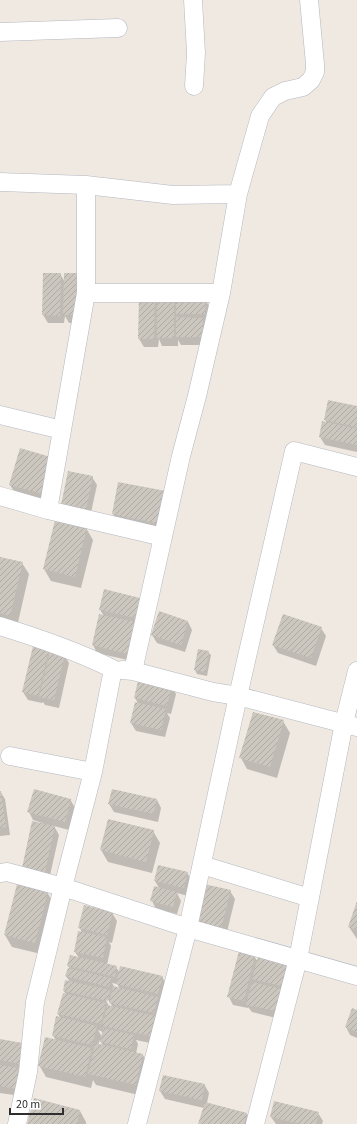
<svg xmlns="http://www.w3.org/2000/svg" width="357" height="1124" font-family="'Source Sans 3',sans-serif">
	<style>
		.shadow { fill: #0003; fill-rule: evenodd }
		.building { fill: url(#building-hatch) }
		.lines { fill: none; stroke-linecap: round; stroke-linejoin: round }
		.minor-casing { stroke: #b4b7c1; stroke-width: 19 }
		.minor { stroke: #fff; stroke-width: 18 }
	</style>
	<defs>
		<pattern id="building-hatch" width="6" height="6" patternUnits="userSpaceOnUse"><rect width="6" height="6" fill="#cbc7bf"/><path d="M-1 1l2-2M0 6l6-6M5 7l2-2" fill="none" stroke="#afaba4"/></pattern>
	</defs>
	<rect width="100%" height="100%" fill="#efe9e1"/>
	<!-- shadow -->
	<path class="shadow" d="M60,274L65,282L87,323H69L65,316L64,323H48L43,315Z
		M140,296L205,299L210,308V322H205L207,327V345H181L178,340V346H162L159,339L158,347H144L139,339Z
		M357,407V452L325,445L320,437L327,423L325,420Z
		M53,459L47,502L15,493L10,485Z
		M92,477L97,485L90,517L67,513Z
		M172,504L165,535L120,525L113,514Z
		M86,528L93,540L81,588L51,581L44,569Z
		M0,558L22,563L29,574L17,627L0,623Z
		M140,599L144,607L132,661L97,653L93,645L100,615L104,616L100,610Z
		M188,622L192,630L185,652L157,643L152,635Z
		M321,628L326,636L316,666L278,653L273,645Z
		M48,650L50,654L64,655L69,663L59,708L45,705L43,702L42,703L28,700L23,692Z
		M199,650L208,652L211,655L207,676L197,674L195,670Z
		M171,686L176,694L171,714L167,713L170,718L165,737L136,731L131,723L138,703L135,698Z
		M283,721L290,733L277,778L247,769L241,758Z
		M0,791L5,799L10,835L0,836Z
		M70,799L75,808L69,830L54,826L59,835L49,880L28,876L42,823L33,820L29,812Z
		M157,800L161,808L158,822L114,812L109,804Z
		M153,831L160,843L152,873L108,862L101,850Z
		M187,873L192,881L188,896L177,893L181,901L177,914L156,909L152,901L159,888L155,881Z
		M230,891L235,899L226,936L200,930Z
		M47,892L54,904L41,954L12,947L5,935Z
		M357,903V939L349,927Z
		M112,913L117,921L112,943L109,942L111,946L107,965L116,967L120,973L162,977L167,985L155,1044L136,1040L138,1044L136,1054L143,1055L149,1067L143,1096L96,1085L93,1080L91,1088L46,1077L39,1065L56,1041L53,1035L61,1019L58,1014L66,995L64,991L70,982L66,976L70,969L68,966L79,958L75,952L82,933L80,928ZM112,983L117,984L120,989L115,988ZM106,996L112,1006H109L104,997ZM98,1030L103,1032L102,1037ZM100,1040L103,1046L98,1045Z
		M254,956L258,962L286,965L291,973L280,1019L252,1012L248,1007V1008L233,1005L229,997Z
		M357,1011V1038L350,1035L346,1027Z
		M0,1040L27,1045L21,1096L0,1093Z
		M204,1084L209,1093L207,1103L247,1114L252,1124H199L204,1108L165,1099L160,1091Z
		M80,1111L86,1122V1124H28Z
		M318,1113L323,1121L322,1124H276L271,1117Z"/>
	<!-- building -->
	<path class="building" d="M43,273H61L60,316L42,315Z
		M64,273H84L82,315H63Z
		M139,295H155L154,339H138Z
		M157,295H174V338H157Z
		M176,298H206L205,314H176Z
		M176,317L203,318V337H176Z
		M328,400L357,406V427L324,420Z
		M322,421L357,429V445L319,437Z
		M20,448L54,458L43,494L9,485Z
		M68,471L93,476L86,510L61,505Z
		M118,482L166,491L159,524L112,514Z
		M55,520L87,527L75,577L43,569Z
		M0,557L23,562L10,616L0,613Z
		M104,589L140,598L136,618L99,610Z
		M159,611L188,621L181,645L151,635Z
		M99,614L135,622L127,654L92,645Z
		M283,614L322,627L311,658L272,645Z
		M33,646L49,649L38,696L22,692Z
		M198,649L209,651L205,672L194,670Z
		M50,651L65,654L54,700L39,697Z
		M139,676L172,685L167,706L134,698Z
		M135,702L166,709L161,730L130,723Z
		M253,712L284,720L270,767L239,758Z
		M34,789L71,799L65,822L27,812Z
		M112,789L157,799L154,814L108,804Z
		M1,791L6,827L0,828V792Z
		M108,819L154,830L146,862L100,850Z
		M32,821L55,826L45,873L22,868Z
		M158,865L188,872L184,888L154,881Z
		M17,884L48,891L35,943L4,935Z
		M204,884L231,890L221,929L194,922Z
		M154,886L177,892L173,907L150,901Z
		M357,901V930L348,927Z
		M84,905L113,912L107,935L78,928Z
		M78,931L107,937L103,958L74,952Z
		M239,951L255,955L244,1001L227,997Z
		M70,955L117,966L115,977L67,966Z
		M258,957L287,964L282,986L252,979Z
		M120,966L163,976L158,994L116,984Z
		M68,968L111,978L109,987L65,976Z
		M65,980L110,990L108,1001L63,991Z
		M252,982L281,989L276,1011L246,1005Z
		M113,986L158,997L154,1013L109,1003Z
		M63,993L106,1003L101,1024L57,1014Z
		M107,1005L155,1016L150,1036L102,1026Z
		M352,1008L357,1010V1032L345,1027Z
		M56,1016L97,1026L92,1045L52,1036Z
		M103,1028L134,1035L131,1049L100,1042Z
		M45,1037L92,1048L85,1077L38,1066Z
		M0,1039L28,1044L24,1065L0,1060Z
		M95,1043L143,1054L136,1085L88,1074Z
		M0,1065L20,1068L17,1089L0,1086Z
		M163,1075L205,1084L202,1100L159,1091Z
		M34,1098L80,1110L77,1124H27Z
		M274,1101L319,1112L316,1124H301L270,1117Z
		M205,1102L247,1113L244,1124H198Z"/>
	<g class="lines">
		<defs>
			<path id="minor" d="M193,0L196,53L194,86
				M0,32L118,28
				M0,182L86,185L173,195L238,194
				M86,293H221
				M0,415L62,430
				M0,496L48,510L163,537
				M48,510L86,293V185
				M0,626C39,638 77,651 113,669L93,772L63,887L35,1002L28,1072L17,1124
				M122,670L133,671L213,692L238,696L357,727
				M133,671L181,456L197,396L221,293L238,194L260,116L273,97L285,91L303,87L311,80L315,72V64L309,0
				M10,756L93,772
				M202,865L310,898
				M0,873L7,872L63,887L188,928L357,976
				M137,1124L188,928L238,696L294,451L357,467
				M255,1124L298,959L344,723L357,671"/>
		</defs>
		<!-- minor casing -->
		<use href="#minor" class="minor-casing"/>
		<!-- minor -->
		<use href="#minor" class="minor"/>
	</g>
	<!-- scale -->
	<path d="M10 1108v6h53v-6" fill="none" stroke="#2e2e2e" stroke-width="2"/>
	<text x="16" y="1108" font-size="12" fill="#2e2e2e" stroke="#ffffff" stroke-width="3" paint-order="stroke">20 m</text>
</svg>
